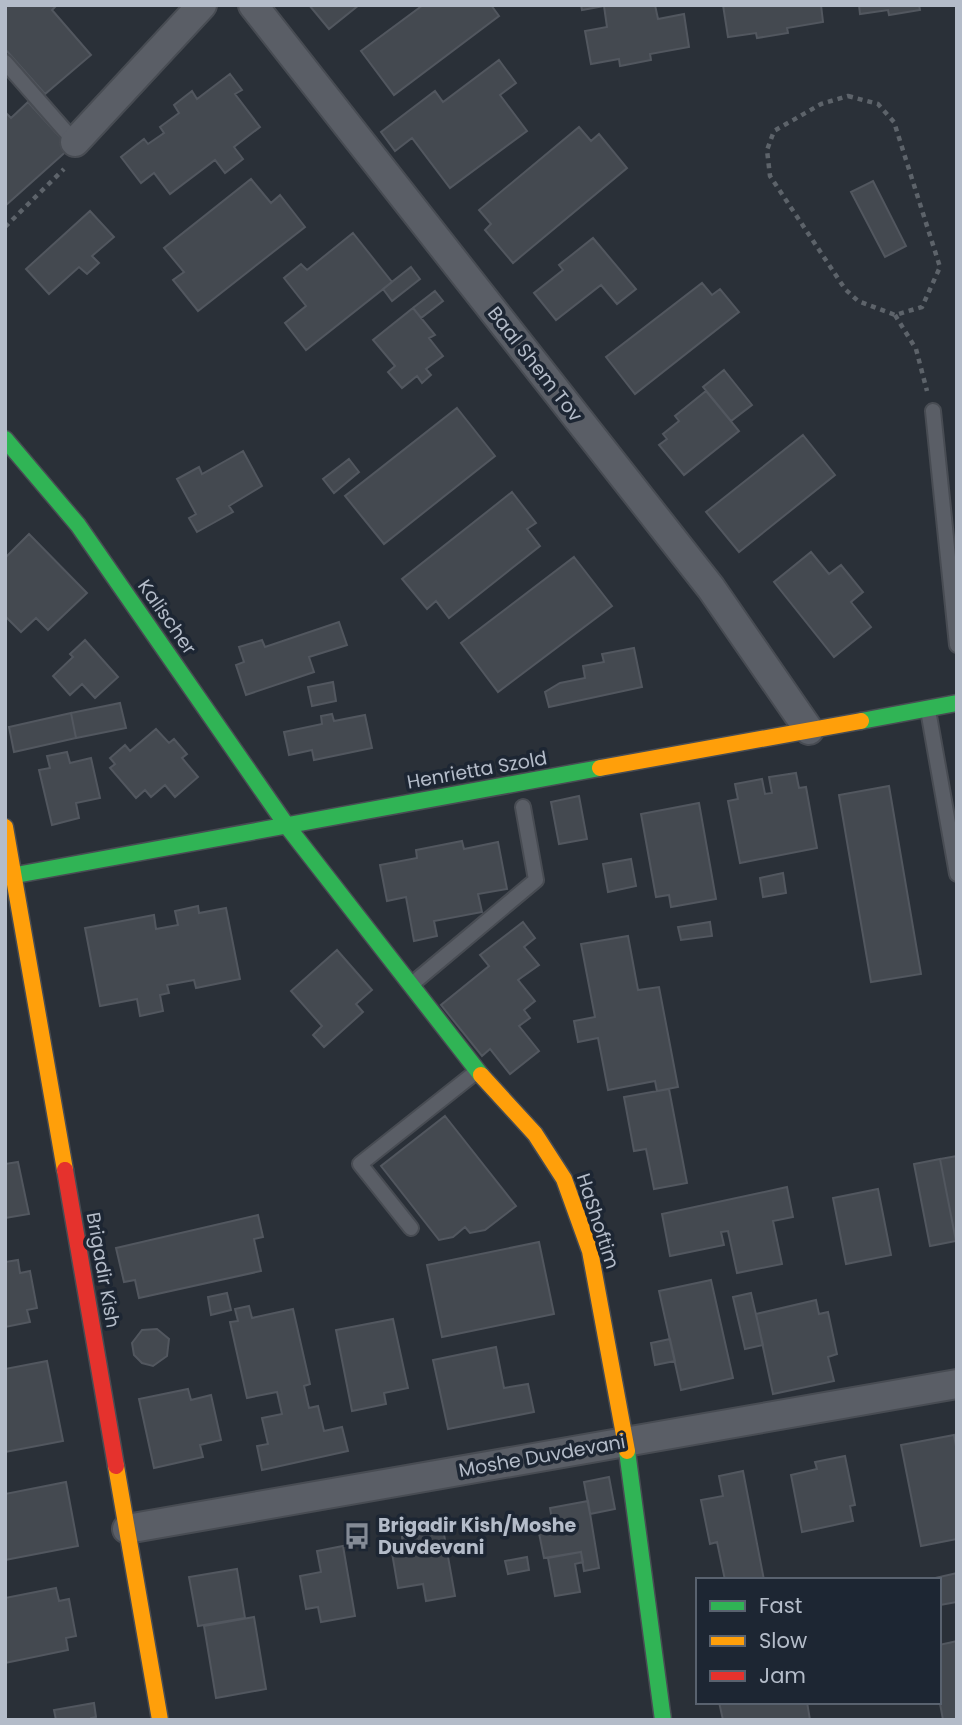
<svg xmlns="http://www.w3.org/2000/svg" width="962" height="1725" font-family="Poppins,sans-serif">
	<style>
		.building { fill: #444950; stroke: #52575f; stroke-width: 2 }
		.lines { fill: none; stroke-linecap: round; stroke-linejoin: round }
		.lane-casing { stroke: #484c53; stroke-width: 18 }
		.street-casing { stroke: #484c53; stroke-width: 32 }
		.fast-casing { stroke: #484c53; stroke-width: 19 }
		.slow-casing { stroke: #484c53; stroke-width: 19 }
		.jam-casing { stroke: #484c53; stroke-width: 19 }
		.path { stroke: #5d636a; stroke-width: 4.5; stroke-dasharray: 5 5; stroke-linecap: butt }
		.lane { stroke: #5a5e66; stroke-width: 14 }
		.street { stroke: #5a5e66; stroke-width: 28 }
		.fast { stroke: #30b455; stroke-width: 16 }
		.slow { stroke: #ff9f0a; stroke-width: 16 }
		.jam { stroke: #e5322d; stroke-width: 16 }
		.labels { text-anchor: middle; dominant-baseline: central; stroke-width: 7; stroke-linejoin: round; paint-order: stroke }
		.street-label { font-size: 19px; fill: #b4bcc9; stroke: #1d2633 }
		.poi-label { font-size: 19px; font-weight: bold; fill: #b4bcc9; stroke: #1d2633; text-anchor: start }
	</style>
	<rect width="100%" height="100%" fill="#2a3038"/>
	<!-- building -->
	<path class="building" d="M5,5H57L52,10L91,55L45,94L5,49Z
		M309,5H359L329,29Z
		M423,5H491L499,16L394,95L361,51Z
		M581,5H655L658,19L684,14L689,47L650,54L651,60L620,66L619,59L591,64L585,31L607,27L604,6L582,10Z
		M723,5H821L823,22L787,28L788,33L757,38L756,33L728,37Z
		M859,5H919L920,10L889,15L888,10L860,14Z
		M499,60L516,83L500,95L527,131L450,188L412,138L395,151L381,132L435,91L443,102Z
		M230,74L242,90L235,94L260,127L234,147L243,159L225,173L215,160L170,194L154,173L141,183L121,157L144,139L148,144L164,133L160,127L179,113L174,105L192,91L197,99Z
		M28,102L70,148L5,206V112L11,118Z
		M579,127L591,141L599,134L627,168L513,263L485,230L491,224L479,210Z
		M251,179L271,203L280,195L305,227L198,311L173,280L184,272L164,248Z
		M873,181L906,246L885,257L851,192Z
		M90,211L114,237L92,256L99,263L87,274L79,267L49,294L26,269Z
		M353,233L392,282L306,350L285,323L306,306L284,278L301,264L307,270Z
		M593,238L636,289L617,304L601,285L556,320L534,293L563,270L559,265Z
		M411,267L420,279L392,301L383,289Z
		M702,283L712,295L720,289L739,312L635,394L606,357Z
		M435,291L443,301L421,318L413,308Z
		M413,308L435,335L429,338L443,356L426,369L431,375L422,383L417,376L402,388L388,372L395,366L373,340Z
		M724,370L752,405L731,421L703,387Z
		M706,391L739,431L684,475L659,445L667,439L663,434L679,421L675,416Z
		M457,408L495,456L384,544L345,496Z
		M803,435L835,475L739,552L706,512Z
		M243,451L262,486L229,506L233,512L197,532L189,518L196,514L177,479L199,467L202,474Z
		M349,459L359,472L334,493L323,479Z
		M512,492L536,523L527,529L540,546L449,618L436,601L427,609L402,579Z
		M29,534L87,593L48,630L36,618L21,632L5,616V558Z
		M811,552L829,574L841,565L863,592L851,602L871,627L834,657L774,582Z
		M574,557L612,606L498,692L461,643Z
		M339,622L347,645L309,657L314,672L246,695L236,665L244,662L239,647L262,640L265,647Z
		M85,640L118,677L95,698L82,684L70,695L53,676L73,657L70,654Z
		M634,648L642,687L549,707L545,692L560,683L585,678L583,666L604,662L602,654Z
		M333,682L336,701L312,706L308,687Z
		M120,703L126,728L76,738L71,713Z
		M71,713L76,738L14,752L9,727Z
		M332,714L334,721L365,715L372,748L314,760L312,750L289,755L284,732L322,724L321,716Z
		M156,729L169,743L174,739L187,754L182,758L198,777L175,797L165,785L151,797L145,790L136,798L110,768L115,764L110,758L125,745L130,751Z
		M67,752L70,763L91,758L100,798L76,803L79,818L52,825L39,770L50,768L47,756Z
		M796,773L799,788L806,787L817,848L740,863L728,801L738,799L735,784L762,779L765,794L772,793L769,777Z
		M889,786L921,974L871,982L839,795Z
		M579,796L587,839L559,844L551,802Z
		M699,803L716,899L671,907L669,895L656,897L641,814Z
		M462,841L464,849L498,842L507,889L478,894L482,912L434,921L437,936L414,941L406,897L387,901L380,865L417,858L416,850Z
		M631,859L636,886L608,892L603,864Z
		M783,873L786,893L763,897L760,878Z
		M198,906L199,913L226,908L240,979L196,988L194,980L167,985L169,993L160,995L163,1011L140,1016L137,999L100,1006L85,928L154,915L156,929L178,925L175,911Z
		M523,922L535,938L524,947L539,965L518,980L535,1001L524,1010L530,1018L519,1026L539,1051L510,1074L490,1049L482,1056L441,1005L489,966L480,955Z
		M710,922L712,936L681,940L678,927Z
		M628,936L638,990L659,987L678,1087L657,1091L655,1081L608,1090L598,1038L578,1042L574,1021L595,1017L581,944Z
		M337,950L372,990L356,1004L363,1012L324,1047L313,1035L322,1026L291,991Z
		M669,1089L687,1183L654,1189L646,1149L634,1151L624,1097Z
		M445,1116L516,1206L485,1230L470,1233L465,1227L453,1237L439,1240L381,1166Z
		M957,1156V1241H956L940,1159Z
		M940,1159L956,1241L930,1246L914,1164Z
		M18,1162L29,1214L5,1218V1164Z
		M787,1187L793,1217L773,1221L782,1264L737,1273L728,1231L721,1232L724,1245L670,1256L662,1214Z
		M878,1189L891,1255L846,1264L833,1198Z
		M258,1215L263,1237L254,1239L261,1271L139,1298L135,1280L124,1282L116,1248Z
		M539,1242L554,1314L442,1337L427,1265Z
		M18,1260L20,1273L30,1271L37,1308L27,1310L30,1322L5,1327V1262Z
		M711,1280L733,1378L681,1390L659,1291Z
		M227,1293L231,1310L211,1315L208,1297Z
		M751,1293L763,1345L745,1349L733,1297Z
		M816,1300L819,1314L828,1312L837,1354L828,1357L834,1381L773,1394L756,1314Z
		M249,1306L252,1318L293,1309L310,1384L304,1386L309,1408L318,1406L324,1431L342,1427L348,1451L262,1470L257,1446L268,1444L262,1418L282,1414L277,1392L247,1398L230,1322L238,1321L235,1309Z
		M393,1319L408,1388L384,1393L386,1404L352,1411L336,1330Z
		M157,1329L169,1339L167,1356L153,1366L142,1363L134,1355L132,1343L142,1330Z
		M670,1339L675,1361L655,1365L651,1343Z
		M496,1347L504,1388L528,1384L534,1412L448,1429L433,1360Z
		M47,1361L63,1441L5,1452V1369Z
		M188,1389L191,1400L211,1395L221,1440L200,1445L203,1457L154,1468L139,1399Z
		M954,1435L957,1452V1539L921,1546L901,1445Z
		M845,1456L855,1505L850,1506L853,1521L802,1532L791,1475L817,1469L815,1462Z
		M743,1471L764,1580H725L717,1542L710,1544L701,1500L723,1496L719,1476Z
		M609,1477L615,1509L590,1514L584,1482Z
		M66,1482L78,1546L5,1560V1494Z
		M588,1501L599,1568L584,1571L581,1552L544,1558L539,1533L554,1531L550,1508Z
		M442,1523L455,1596L426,1601L423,1584L398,1588L391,1547L403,1545L402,1537L414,1535L413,1528Z
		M343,1546L355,1616L321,1622L318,1607L306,1609L300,1576L321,1572L317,1551Z
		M581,1552L583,1562L575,1564L580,1592L555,1596L548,1558Z
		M527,1557L529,1570L508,1574L505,1561Z
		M237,1569L245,1618L198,1626L189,1577Z
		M957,1573V1602L940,1605L939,1580H935V1578Z
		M56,1588L59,1601L69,1599L76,1636L66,1638L68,1650L5,1663V1598Z
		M254,1617L266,1689L216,1698L204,1626Z
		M957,1641V1720H943L939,1698V1645Z
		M719,1702H807L810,1720H723Z
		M94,1703L96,1717L91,1718V1720H56L54,1710Z"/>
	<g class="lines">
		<defs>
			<path id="lane" d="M5,62L75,142
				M933,411L957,645
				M928,710L957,874
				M412,984L536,880L523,807
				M411,1228L360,1164L476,1072"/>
			<path id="street" d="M253,5L711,588L809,730
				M75,142L202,5
				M127,1529L957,1384"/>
			<path id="fast" d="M5,439L78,525L287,826L481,1075
				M861,721L957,703
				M5,877L600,768
				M627,1451L663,1720"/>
			<path id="slow" d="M600,768L861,721
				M5,827L65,1170
				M481,1075L535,1134L564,1179L590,1251L627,1451
				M116,1466L160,1720"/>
			<path id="jam" d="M65,1170L116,1466"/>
		</defs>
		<!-- lane casing -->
		<use href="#lane" class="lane-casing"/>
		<!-- street casing -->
		<use href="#street" class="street-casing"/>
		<!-- fast casing -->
		<use href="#fast" class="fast-casing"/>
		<!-- slow casing -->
		<use href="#slow" class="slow-casing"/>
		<!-- jam casing -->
		<use href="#jam" class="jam-casing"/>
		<!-- path -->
		<path class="path" d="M848,96L878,104L894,122L940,267L922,307L895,315L858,301L845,289L770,176L767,150L774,131L821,104Z
			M5,227L64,169
			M895,315L916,349L927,391"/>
		<!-- lane -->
		<use href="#lane" class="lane"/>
		<!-- street -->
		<use href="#street" class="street"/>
		<!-- fast -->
		<use href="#fast" class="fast"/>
		<!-- slow -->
		<use href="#slow" class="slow"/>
		<!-- jam -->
		<use href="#jam" class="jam"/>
	</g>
	<!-- icons -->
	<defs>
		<symbol id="bus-bare" viewBox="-9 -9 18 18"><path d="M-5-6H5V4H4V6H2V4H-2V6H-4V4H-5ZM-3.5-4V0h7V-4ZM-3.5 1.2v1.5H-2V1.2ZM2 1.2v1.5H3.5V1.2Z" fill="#848b96" stroke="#1d2633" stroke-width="2.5" paint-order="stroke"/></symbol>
	</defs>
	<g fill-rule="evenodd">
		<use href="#bus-bare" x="338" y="1517" width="38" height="38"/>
	</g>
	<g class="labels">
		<!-- street labels -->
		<g class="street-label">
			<text transform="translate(535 364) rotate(52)">Baal Shem Tov</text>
			<text transform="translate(167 617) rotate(55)">Kalischer</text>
			<text transform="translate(477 770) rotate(-10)">Henrietta Szold</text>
			<text transform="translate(598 1221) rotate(72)">HaShoftim</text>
			<text transform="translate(103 1270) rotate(80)">Brigadir Kish</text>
			<text transform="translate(542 1456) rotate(-10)">Moshe Duvdevani</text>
		</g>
		<!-- poi labels -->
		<g class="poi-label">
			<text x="378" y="1525">Brigadir Kish/Moshe<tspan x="378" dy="22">Duvdevani</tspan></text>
		</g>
	</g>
	<!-- border -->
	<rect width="962" height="1725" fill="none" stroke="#b4bcc9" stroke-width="14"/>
	<!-- legend -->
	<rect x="696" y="1578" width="245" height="126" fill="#1d2633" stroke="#59626f" stroke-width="2"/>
	<rect x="710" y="1601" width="35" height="10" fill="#30b455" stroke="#59626f" stroke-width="2"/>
	<text x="759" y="1613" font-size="21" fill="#b4bcc9">Fast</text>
	<rect x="710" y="1636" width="35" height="10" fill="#ff9f0a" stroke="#59626f" stroke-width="2"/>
	<text x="759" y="1648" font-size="21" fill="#b4bcc9">Slow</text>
	<rect x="710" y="1671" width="35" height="10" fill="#e5322d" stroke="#59626f" stroke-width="2"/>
	<text x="759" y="1683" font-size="21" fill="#b4bcc9">Jam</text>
</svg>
